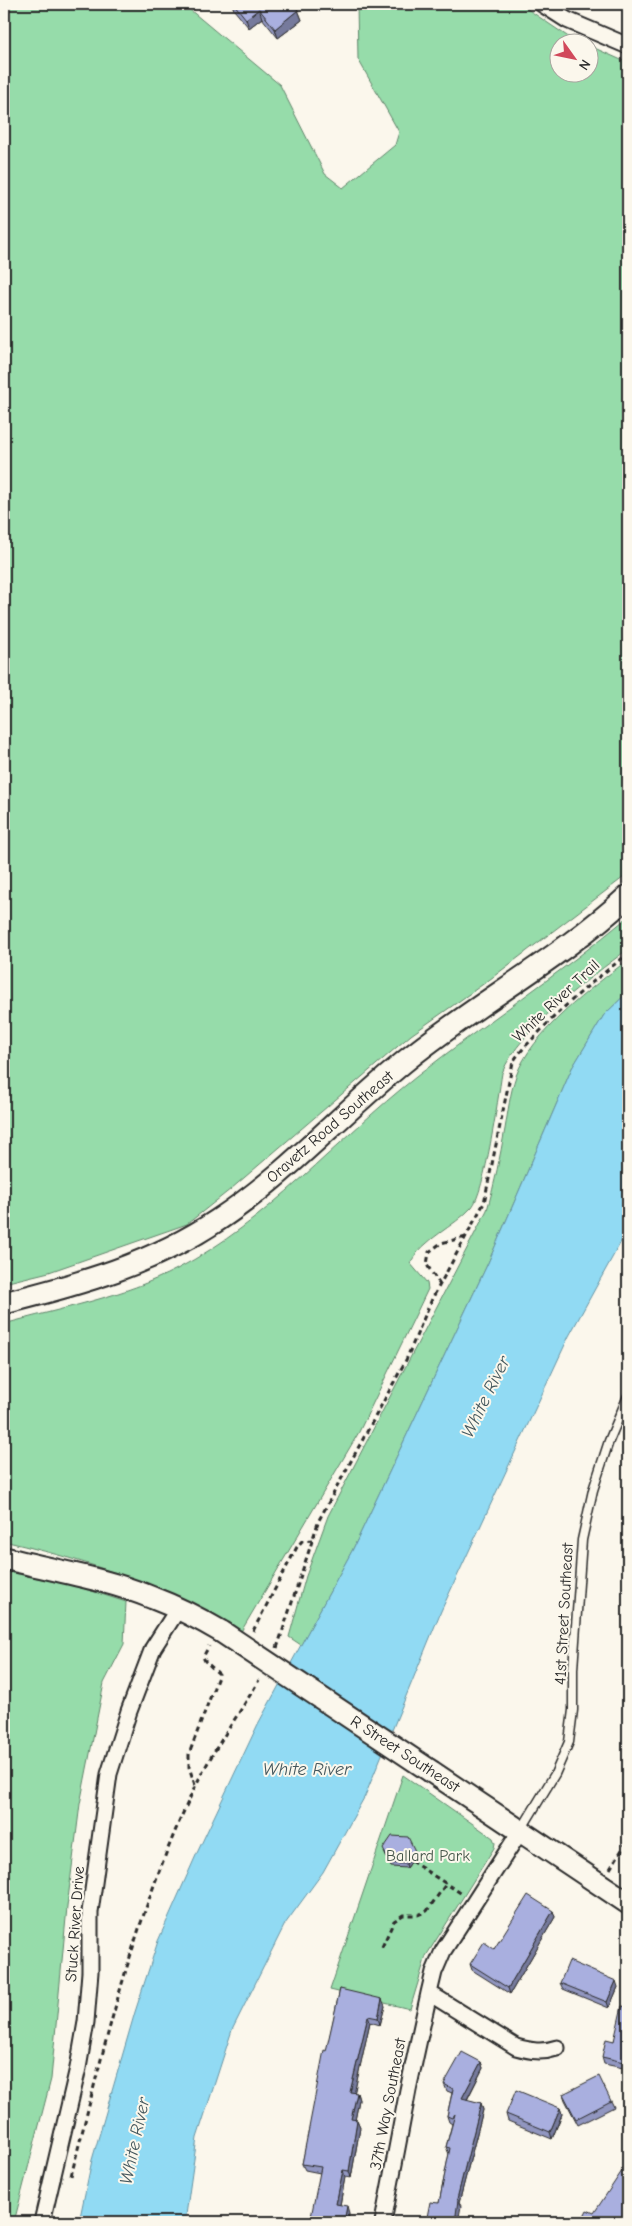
<svg xmlns="http://www.w3.org/2000/svg" width="632" height="2226" font-family="'Comic Neue',sans-serif">
	<style>
		.green { fill: #96dcaa; stroke: #60846a }
		.water { fill: #91daf3; stroke: #6894a3 }
		.lines { fill: none; stroke-linecap: round; stroke-linejoin: round }
		.lane-casing { stroke: #2b2b2b; stroke-width: 11 }
		.street-casing { stroke: #2b2b2b; stroke-width: 19 }
		.secondary-casing { stroke: #2b2b2b; stroke-width: 25 }
		.path { stroke: #2b2b2b; stroke-width: 3; stroke-dasharray: 5 4; stroke-linecap: butt }
		.lane { stroke: #fbf7ec; stroke-width: 8 }
		.street { stroke: #fbf7ec; stroke-width: 15 }
		.secondary { stroke: #fbf7ec; stroke-width: 21 }
		.secondary-bridge-casing { stroke: #2b2b2b; stroke-width: 25; stroke-linecap: butt }
		.secondary-bridge { stroke: #fbf7ec; stroke-width: 21 }
		.wall { fill: #9196c0; stroke: #2b2b2b }
		.shaded-wall { fill: #767a9c; stroke: #2b2b2b }
		.building { fill: #a9afdf; stroke: #2b2b2b }
		.labels { text-anchor: middle; dominant-baseline: central; stroke-width: 4; stroke-linejoin: round; paint-order: stroke }
		.street-label { font-size: 16px; fill: #2b2b2b; stroke: #fbf7ec }
		.park-label { font-size: 16px; fill: #46574b; stroke: #fbf7ec }
		.water-label { font-size: 18px; font-style: italic; fill: #44575d; stroke: #fbf7ec }
	</style>
	<rect width="100%" height="100%" fill="#fbf7ec"/>
	<filter id="ink" filterUnits="userSpaceOnUse"><feTurbulence type="fractalNoise" baseFrequency=".02" numOctaves="2"/><feDisplacementMap in="SourceGraphic" scale="10" xChannelSelector="R" yChannelSelector="G"/><feConvolveMatrix kernelMatrix="1 2 1 2 8 2 1 2 1" color-interpolation-filters="sRGB"/></filter>
	<g filter="url(#ink)">
		<!-- green -->
		<path class="green" d="M4,4H183L280,85L325,174L343,188L395,145L399,132L358,59L357,4H520L570,38L580,42H560V72H590V46L628,63V874L489,980L411,1035L231,1189L187,1224L49,1272L4,1283Z
			M628,917V949C590,978 520,1028 502,1073C498,1098 485,1192 472,1207C453,1228 424,1238 410,1263L427,1283L428,1289L359,1432L239,1635C215,1621 190,1603 163,1592C112,1569 58,1554 4,1541V1324C62,1308 123,1297 177,1269C269,1221 336,1140 416,1077C486,1022 560,974 628,917Z
			M628,960V992L604,1015L572,1068L488,1263L353,1549L301,1645L289,1637L306,1576L328,1516L487,1210C495,1183 500,1156 505,1129C508,1112 510,1093 516,1076C531,1033 592,987 628,960Z
			M4,1571L76,1586L126,1602L124,1644L104,1683L80,1804L67,1907L51,2079L14,2222H4Z
			M403,1775L493,1838L495,1843L494,1848L426,1956L410,2009L330,1990Z"/>
		<!-- water -->
		<path class="water" d="M628,992V1229L569,1336L441,1611L365,1796L323,1872L285,1924L232,2030L197,2138L185,2222H79L92,2160L135,2012L158,1941L197,1853L258,1724L353,1549L488,1263L572,1068L604,1015Z"/>
		<g class="lines">
			<defs>
				<path id="lane" d="M521,1830L555,1774L569,1742L573,1710V1669L582,1540L593,1490L609,1441L628,1396"/>
				<path id="street" d="M542,4L567,20L628,46
					M429,1993L516,2047C531,2051 542,2053 557,2048
					M42,2222L78,2068L86,2022L90,1972V1912L109,1774L129,1711L153,1648L178,1609
					M383,2222L408,2090L429,1993L434,1972L443,1951L521,1830"/>
				<path id="secondary" d="M4,1303C80,1284 152,1264 218,1220C288,1174 344,1110 409,1058C480,1001 561,958 628,896
					M4,1558C52,1570 107,1579 153,1598C177,1607 200,1619 222,1632
					M432,1772L628,1903"/>
			</defs>
			<!-- lane casing -->
			<use href="#lane" class="lane-casing"/>
			<!-- street casing -->
			<use href="#street" class="street-casing"/>
			<!-- secondary casing -->
			<use href="#secondary" class="secondary-casing"/>
			<!-- path -->
			<path class="path" d="M440,1285L427,1265L429,1252L441,1243L466,1237
				M253,1631L297,1547L302,1541L312,1540
				M277,1648L319,1520L406,1360L432,1299L484,1203L513,1062C521,1049 533,1039 544,1027C570,1000 598,977 628,954
				M195,1785L189,1767V1754L219,1674L205,1661L203,1657L209,1646
				M411,1861L462,1894
				M610,1869L628,1840
				M382,1947L394,1921L403,1915H418L427,1911L446,1884
				M71,2176C105,2044 136,1910 195,1787C213,1749 239,1715 259,1680"/>
			<!-- lane -->
			<use href="#lane" class="lane"/>
			<!-- street -->
			<use href="#street" class="street"/>
			<!-- secondary -->
			<use href="#secondary" class="secondary"/>
			<defs>
				<path id="secondary-bridge" d="M222,1632L432,1772"/>
			</defs>
			<!-- secondary-bridge casing -->
			<use href="#secondary-bridge" class="secondary-bridge-casing"/>
			<!-- secondary-bridge -->
			<use href="#secondary-bridge" class="secondary-bridge"/>
		</g>
		<!-- wall -->
		<path class="wall" d="M232,4H293L298,10L302,20L278,38L262,18L249,28L234,10Z
			M384,1852L416,1855L407,1868L391,1867Z
			M553,1911L555,1917L510,1994L472,1970L470,1964Z
			M560,1983L618,1987L609,2008L563,1989Z
			M340,1989L385,2006L380,2025L370,2022L354,2093H357L359,2100L355,2120H357L360,2127L351,2178L345,2177L340,2205L349,2213L348,2222L320,2173L305,2170L302,2164Z
			M628,2007V2069L604,2064L602,2057L614,2041Z
			M481,2062L483,2068L467,2100L481,2103L483,2110L459,2203L461,2206L439,2203L449,2154L446,2147L452,2124L449,2122L447,2116L452,2093L447,2091L444,2084Z
			M563,2094L611,2101L614,2107L578,2125L565,2100Z
			M560,2108L562,2114L552,2139L508,2121L506,2114Z"/>
		<!-- shaded-wall -->
		<path class="shaded-wall" d="M259,9L262,18L249,28L246,19Z
			M298,10L302,20L278,38L275,29Z
			M415,1851L416,1855L407,1868L406,1864Z
			M553,1911L555,1917L510,1994L508,1988Z
			M616,1981L618,1987L609,2008L607,2002Z
			M382,1999L385,2006L380,2025L378,2018Z
			M368,2016L370,2022L353,2099L350,2092Z
			M481,2062L483,2068L464,2105L462,2098Z
			M357,2093L359,2100L354,2126L351,2119Z
			M481,2103L483,2110L459,2203L461,2206L458,2222H455L457,2199Z
			M560,2108L562,2114L552,2139L550,2132Z
			M357,2120L360,2127L351,2178L349,2171Z
			M343,2170L345,2177L339,2211L336,2204Z
			M347,2206L349,2213L348,2222H344Z
			M628,2215V2222H624Z"/>
		<!-- building -->
		<path class="building" d="M234,4H293L298,10L275,29L259,9L246,19Z
			M392,1836L408,1837L415,1851L406,1864L390,1863L383,1849Z
			M528,1895L553,1911L508,1988L470,1964L484,1942L494,1949Z
			M569,1961L616,1981L607,2002L560,1983Z
			M340,1989L382,1999L378,2018L368,2016L350,2092L357,2093L351,2119L357,2120L349,2171L343,2170L336,2204L347,2206L344,2222H310L321,2167L302,2164L324,2050L326,2051Z
			M622,2006L628,2007V2063L602,2057L606,2039L614,2041Z
			M462,2052L481,2062L462,2098L481,2103L457,2199L458,2200L455,2222H426L430,2202L439,2203L450,2148L446,2147L455,2114L452,2118L447,2116L453,2089L444,2084Z
			M599,2076L611,2101L576,2119L563,2094Z
			M516,2090L560,2108L550,2132L506,2114Z
			M628,2162V2215L624,2222H581L587,2210L594,2213Z"/>
	</g>
	<g class="labels">
		<!-- street labels -->
		<g class="street-label">
			<text transform="translate(556 1001) rotate(-43)">White River Trail</text>
			<text transform="translate(330 1127) rotate(-41)">Oravetz Road Southeast</text>
			<text transform="translate(564 1614) rotate(-87)">41st Street Southeast</text>
			<text transform="translate(405 1754) rotate(33)">R Street Southeast</text>
			<text transform="translate(75 1924) rotate(-86)">Stuck River Drive</text>
			<text transform="translate(388 2104) rotate(-79)">37th Way Southeast</text>
		</g>
		<!-- park labels -->
		<g class="park-label">
			<text x="428" y="1856">Ballard Park</text>
		</g>
		<!-- water labels -->
		<g class="water-label">
			<text transform="translate(486 1397) rotate(-64)">White River</text>
			<text x="307" y="1769">White River</text>
			<text transform="translate(135 2141) rotate(-78)">White River</text>
		</g>
	</g>
	<!-- margin -->
	<rect width="632" height="2226" fill="none" stroke="#fbf7ec" stroke-width="20"/>
	<rect x="10" y="10" width="612" height="2206" fill="none" stroke="#2b2b2b" stroke-width="2" filter="url(#ink)"/>
	<!-- north arrow -->
	<g transform="translate(574 58) rotate(123)"><circle r="24" fill="#fbf7ec" stroke="#a8a59f"/>
	<path d="M0-4L9 19L0 12L-9 19Z" fill="#d1495b"/>
	<text y="-8" font-size="14" font-weight="bold" text-anchor="middle" fill="#2b2b2b">N</text>
	</g>
</svg>
